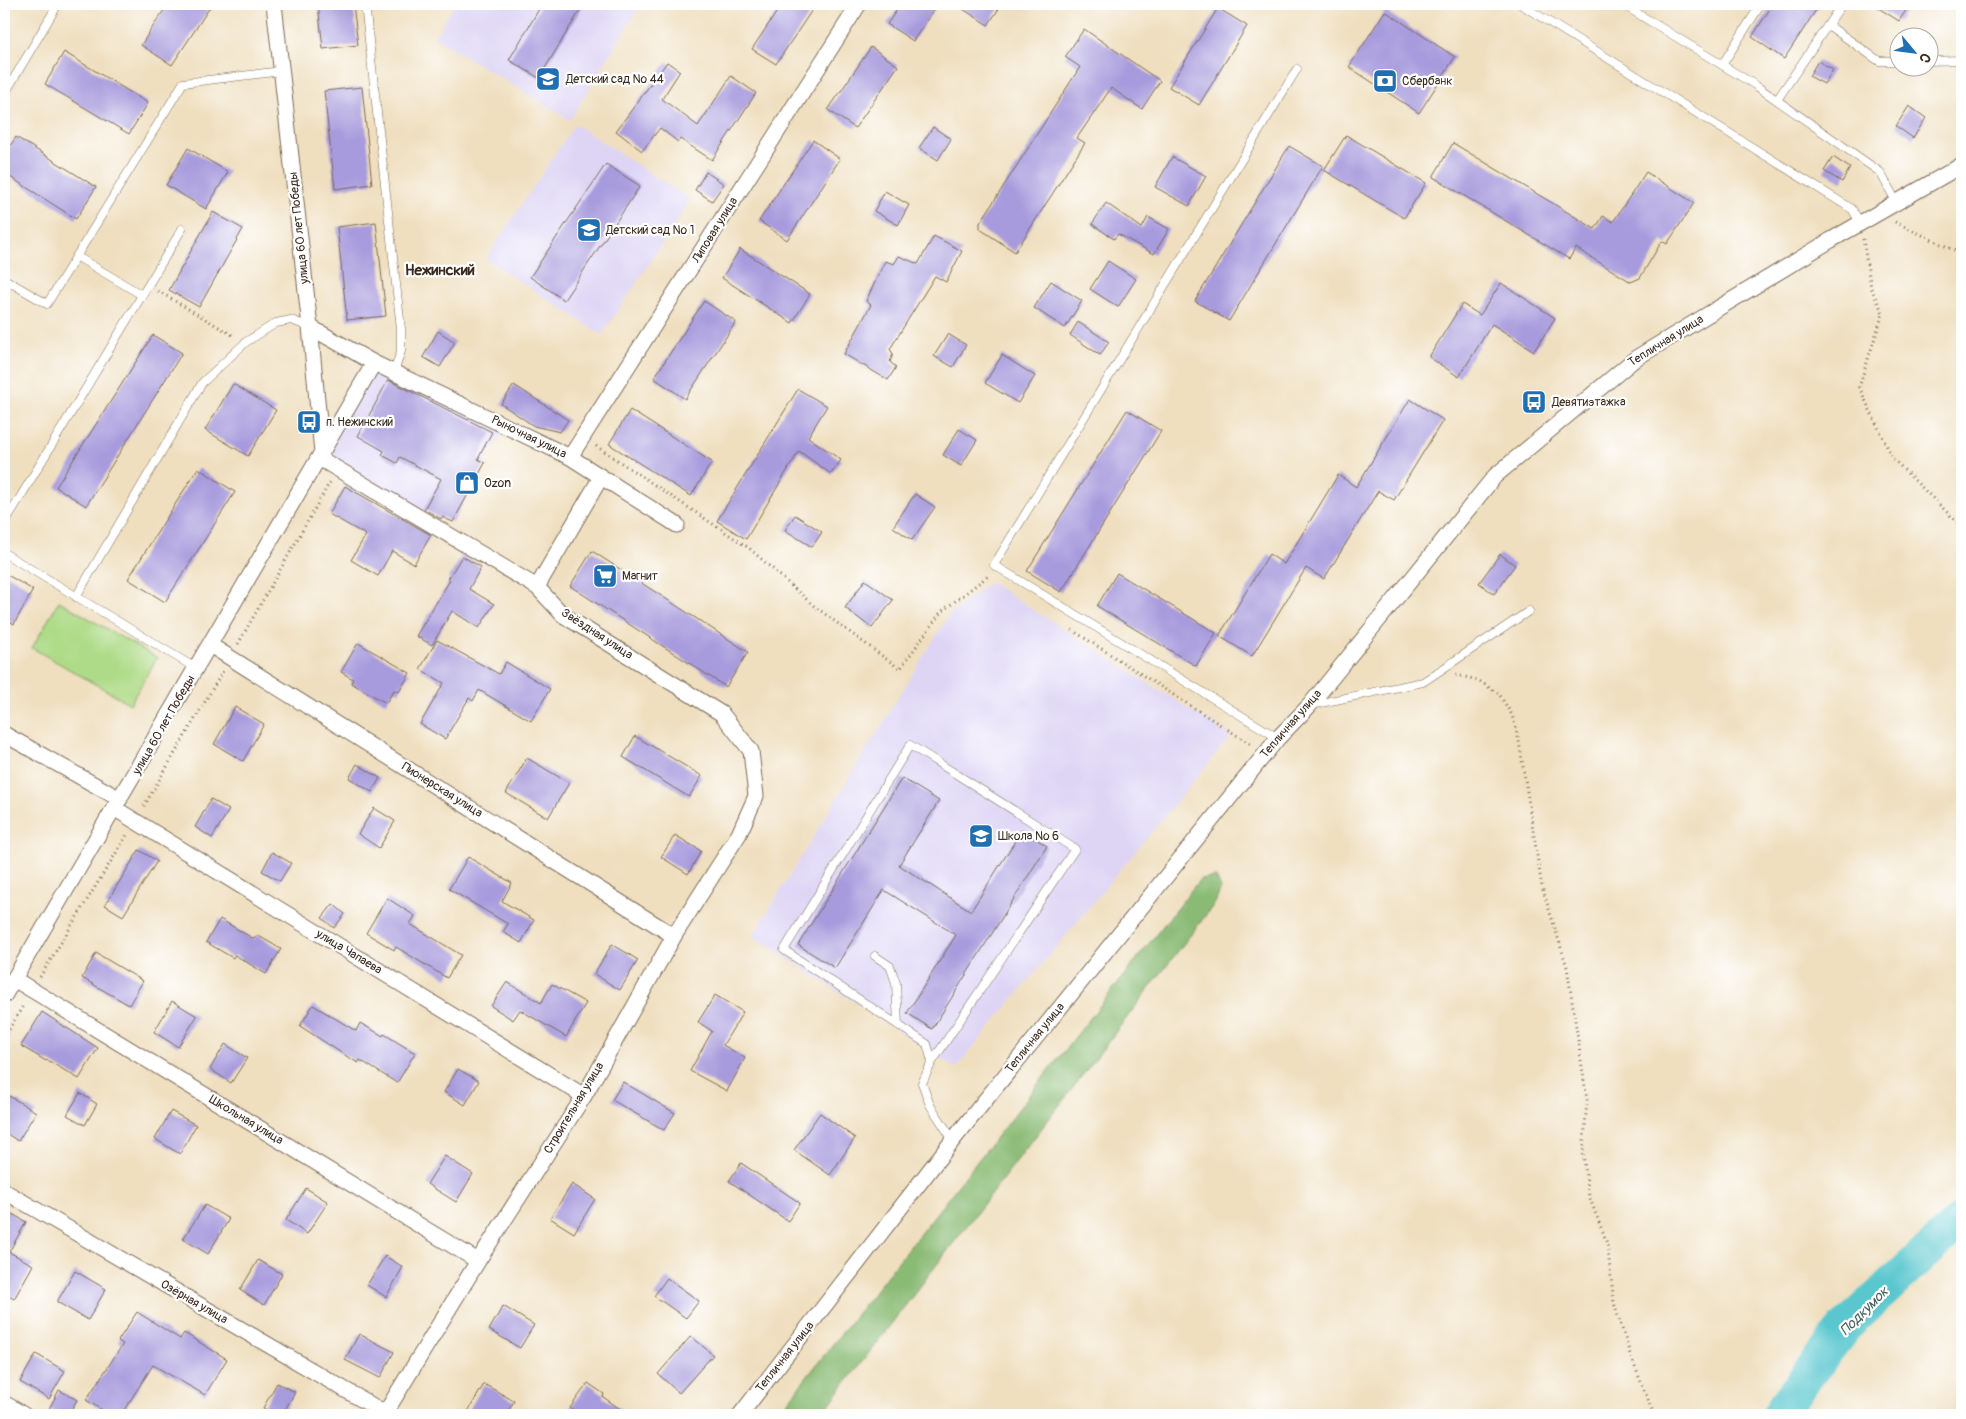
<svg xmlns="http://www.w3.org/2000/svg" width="1966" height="1419" font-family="Pangolin,sans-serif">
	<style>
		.built { fill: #ded5f5 }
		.green { fill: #aedb87; stroke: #748252 }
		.forest { fill: #8abb74; stroke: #627249 }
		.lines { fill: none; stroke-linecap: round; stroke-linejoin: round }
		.river { stroke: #5ac7cf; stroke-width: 34 }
		.building { fill: #a79bdd }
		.lane-casing { stroke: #7a6956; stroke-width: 9 }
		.street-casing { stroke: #7a6956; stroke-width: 17 }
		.path { stroke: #7a6956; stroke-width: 3; stroke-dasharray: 1 4; stroke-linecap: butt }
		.lane { stroke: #fff; stroke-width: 8 }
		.street { stroke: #fff; stroke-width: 15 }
		.labels { text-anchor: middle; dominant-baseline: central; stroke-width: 4.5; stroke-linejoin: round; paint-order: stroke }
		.poi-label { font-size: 12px; fill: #3b2a1e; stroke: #fff; text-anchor: start }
		.street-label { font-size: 12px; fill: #3b2a1e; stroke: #fff }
		.water-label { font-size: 14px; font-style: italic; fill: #46615c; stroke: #fff }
		.quarter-label { font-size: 15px; font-weight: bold; fill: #3b2a1e; stroke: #fff }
	</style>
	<rect width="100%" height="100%" fill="#fff"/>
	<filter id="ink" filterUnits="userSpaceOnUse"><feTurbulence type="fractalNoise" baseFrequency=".02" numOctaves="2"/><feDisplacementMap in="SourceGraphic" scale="10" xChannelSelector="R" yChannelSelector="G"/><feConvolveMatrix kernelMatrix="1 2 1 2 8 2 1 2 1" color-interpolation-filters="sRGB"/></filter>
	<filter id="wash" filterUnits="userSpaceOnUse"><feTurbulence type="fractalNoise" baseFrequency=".0096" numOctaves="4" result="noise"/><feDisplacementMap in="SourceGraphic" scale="20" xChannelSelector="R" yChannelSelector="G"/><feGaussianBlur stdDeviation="1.12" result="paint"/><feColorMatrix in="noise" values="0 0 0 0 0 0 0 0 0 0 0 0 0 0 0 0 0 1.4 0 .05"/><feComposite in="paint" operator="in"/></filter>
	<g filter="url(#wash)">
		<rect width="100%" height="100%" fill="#efdfbf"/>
		<!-- built -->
		<path class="built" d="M455,4H641L570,120L434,37Z
			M575,124L691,200L602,335L486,259Z
			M374,363L506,426L453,522L339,477L322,452Z
			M990,582L1231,736L956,1068L753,936L948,616Z"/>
		<!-- green -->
		<path class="green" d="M59,601L157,658L130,704L32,648Z"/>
		<!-- forest -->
		<path class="forest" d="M1216,877L1221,888L1215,903L821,1415H777L1200,879Z"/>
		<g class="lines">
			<!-- river -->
			<path class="river" d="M1779,1415L1784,1406L1845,1327L1962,1219"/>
		</g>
		<g id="blocks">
			<!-- building -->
			<path class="building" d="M168,4H212L172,65L141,45Z
				M318,4H353L358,45L323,49Z
				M542,4H584L539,78L509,60Z
				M782,4H816L776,64L752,49Z
				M901,4H938L913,41L887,24Z
				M955,4H1002L988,25Z
				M1773,4H1820L1784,59L1752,37Z
				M1872,4H1910L1899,21Z
				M1218,8L1247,26L1199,105L1169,87Z
				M1385,11L1455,57L1419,113L1349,67Z
				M1084,29L1160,81L1142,109L1111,88L1077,138L1085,143L1015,252L980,229V223L1080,67L1065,57Z
				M871,47L898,66L855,128L828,110Z
				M64,52L148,103L129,134L45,84Z
				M1818,61L1833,70L1824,84L1809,76Z
				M667,62L680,71L662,99L698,126L731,76L756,93L712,160L680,139L678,142L660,128L642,151L616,131Z
				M362,87L372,184L335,189L324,91Z
				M1909,106L1926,118L1913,138L1896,126Z
				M933,127L951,139L938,160L919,148Z
				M1346,135L1426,183L1404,218L1324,170Z
				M16,137L96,187L76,219L4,173V155Z
				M813,140L840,159L787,240L759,221Z
				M1453,143L1595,229L1603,216L1613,222L1646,172L1694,203L1667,244L1662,241L1640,278L1631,282L1576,248L1569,259L1433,177Z
				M1289,146L1323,166L1229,321L1195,301Z
				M188,148L228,172L206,209L166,185Z
				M1172,157L1206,176L1189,206L1155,187Z
				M1833,157L1850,168L1842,182L1824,171Z
				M606,164L640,186L564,300L530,277Z
				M706,172L724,184L712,201L695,190Z
				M885,191L909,205L898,225L874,211Z
				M1106,203L1142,228L1148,217L1169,229L1154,254L1118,234L1114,239L1092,224Z
				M213,212L243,229L199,307L169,290Z
				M376,222L386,316L347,320L337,227Z
				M934,236L962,251L946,282L935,276L890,349L893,354L890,362L896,367L888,380L844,354L871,305L866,301L885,261L894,264L899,256L918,264Z
				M740,249L810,294L792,323L722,278Z
				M1108,261L1136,279L1118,307L1090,289Z
				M1051,281L1082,301L1065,328L1034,308Z
				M1501,283L1555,318L1534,351L1492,324L1459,377L1429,357L1462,304L1480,315Z
				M704,301L736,322L685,399L654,378Z
				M1078,322L1109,342L1100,355L1070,335Z
				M438,331L455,342L440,367L423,357Z
				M948,334L966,345L953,367L934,356Z
				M153,335L182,353L86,506L56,487Z
				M1002,355L1035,376L1018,403L985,383Z
				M388,380L492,432L478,459L485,463L453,522L442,517L441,519L424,509L441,479L400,457L397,463L382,455L384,451L358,436Z
				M233,384L276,410L248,456L205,430Z
				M514,385L568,420L560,432L534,426L501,404Z
				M798,389L827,406L808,437L841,460L831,474L799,451L746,539L717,521Z
				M1410,399L1443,420L1394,500L1378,491L1324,579L1306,568L1252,656L1219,636L1269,554L1284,564L1338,475L1356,487Z
				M630,410L712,462L691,496L609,444Z
				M1127,410L1161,431L1061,592L1027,571Z
				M959,429L977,440L961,466L943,455Z
				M198,468L235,492L165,602L128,579Z
				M345,486L431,535L414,564L392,551L378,576L351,560L366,535L329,514Z
				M915,494L935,507L912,540L893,527Z
				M795,515L822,532L812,547L785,530Z
				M592,551L748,652L726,687L570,586Z
				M1500,554L1515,565L1494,594L1479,583Z
				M462,556L481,567L469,589L494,604L479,628L452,611L432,645L416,636L450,580L448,579Z
				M4,573L33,590L14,624L4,618Z
				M1117,573L1216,633L1196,666L1097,606Z
				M865,580L893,600L872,628L845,608Z
				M437,640L499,674L506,662L550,689L531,721L479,690L473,701L469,698L445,739L420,724L444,683L420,669Z
				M358,643L410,673L399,692L394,690L386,703L351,683L353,679L341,672Z
				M235,707L264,724L243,761L214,744Z
				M635,736L702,776L689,797L623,757Z
				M527,758L569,783L548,818L506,793Z
				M357,764L380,778L372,792L349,778Z
				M902,778L939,801L899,865L971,911L1022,830L1047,846L932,1029L907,1013L956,935L884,890L835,968L798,945Z
				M211,799L229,810L212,838L195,827Z
				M374,808L395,821L379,848L358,834Z
				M675,835L701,851L688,874L661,857Z
				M139,850L157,861L123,916L105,905Z
				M272,852L291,863L280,881L262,871Z
				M468,857L512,883L502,901L534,920L521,943L503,932L508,924L449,889Z
				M387,898L415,916L410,924L461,955L447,978L396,947L394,950L366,933Z
				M333,904L345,914L334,928L322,918Z
				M220,919L254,939L257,935L281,949L266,974L235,955L233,958L206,942Z
				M612,944L638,960L620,990L594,974Z
				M96,953L143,981L129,1005L82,978Z
				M507,982L541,1003L552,984L586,1003L566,1037L520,1010L513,1020L491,1006Z
				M715,995L743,1012L723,1045L745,1058L727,1091L690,1071L712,1031L698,1022Z
				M172,1001L197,1016L178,1047L154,1032Z
				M313,1005L356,1031L360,1023L383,1036L384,1034L415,1053L397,1083L360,1060L358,1063L343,1054L300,1026Z
				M42,1012L98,1048L79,1079L47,1060L46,1061L21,1046Z
				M225,1044L247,1058L231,1083L210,1069Z
				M458,1069L479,1081L465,1105L444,1092Z
				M623,1082L675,1113L664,1130L612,1100Z
				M4,1093L36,1112L18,1141L4,1132Z
				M80,1093L97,1104L85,1125L67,1115Z
				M171,1111L196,1125L180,1154L155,1139Z
				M820,1113L855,1138L830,1175L794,1150Z
				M445,1156L473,1174L456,1202L427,1184Z
				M741,1163L800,1203L788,1221L729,1181Z
				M572,1184L595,1199L574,1233L550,1218Z
				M306,1188L328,1202L307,1234L286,1220Z
				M205,1205L229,1219L208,1254L183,1239Z
				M4,1209L26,1222L9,1252L33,1265L14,1299L4,1293Z
				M385,1256L403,1267L386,1297L367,1285Z
				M258,1260L282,1274L264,1305L240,1290Z
				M75,1271L106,1289L88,1320L57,1302Z
				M667,1278L699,1301L686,1318L654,1296Z
				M503,1306L534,1325L520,1348L489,1330Z
				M137,1312L180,1339L184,1333L227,1359L205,1395L153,1365L121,1415H110L86,1400L123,1344L118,1341Z
				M359,1334L394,1352L380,1378L345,1360Z
				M691,1336L713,1355L679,1393L658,1374Z
				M36,1354L65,1371L49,1399L20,1382Z
				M277,1383L295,1392L282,1415H276L263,1408Z
				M588,1383L604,1394L603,1397L629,1415H579L570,1408Z
				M484,1384L514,1401L506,1415H466Z
				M59,1390L77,1400L68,1415H60L49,1409Z"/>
		</g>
	</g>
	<g filter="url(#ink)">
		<use href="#blocks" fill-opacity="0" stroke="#7a6956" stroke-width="1"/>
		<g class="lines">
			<defs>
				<path id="lane" d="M365,4L401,329V351L394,372
					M1520,4L1852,209L1861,224
					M1622,4L1755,85L1880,172L1897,203
					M1828,25L1879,61H1898
					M1928,61L1962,60
					M1722,65L1761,4
					M4,95L58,4
					M1777,100L1842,4
					M76,256L142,295
					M6,280L47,304L183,83L282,71
					M4,524L182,229
					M4,553L197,669
					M76,597L202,383L246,342L276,323L291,320L310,327
					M1311,705L1423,682L1529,611
					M1278,738L994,565L1297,69
					M875,956L890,966L896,983L898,1025
					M932,1062L1075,849L910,745L784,950L927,1044L932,1062L922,1083L930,1105L953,1140"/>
				<path id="street" d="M274,4L310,327L322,452
					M310,327L374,363L570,457L677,525
					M570,457L859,4
					M319,458L537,587L563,615L722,714L751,751L756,796L739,834L674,936L584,1096L478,1261L384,1415
					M537,587L601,477
					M210,645L674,936
					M4,734L120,799
					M114,808L584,1096
					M14,979L478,1261
					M4,996L374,363
					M4,1191L385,1413
					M4,1403L24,1415
					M740,1415L953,1140L1278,738L1309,706L1495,476L1636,358L1831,240L1962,165"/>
			</defs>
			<!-- lane casing -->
			<use href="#lane" class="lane-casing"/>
			<!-- street casing -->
			<use href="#street" class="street-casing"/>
			<!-- path -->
			<path class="path" d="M1895,222L1962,254
				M1863,239L1871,288L1883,313L1859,387L1893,459L1962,527
				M158,291L234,336
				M596,446L749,548L814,606L900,669L941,612L988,576
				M1072,630L1252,745
				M238,644L330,482
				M1456,675L1478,680L1499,694L1512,715L1519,741L1542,887L1567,967L1587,1100L1583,1154L1589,1196L1607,1243L1614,1303L1630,1354L1654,1415
				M144,806L223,671
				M40,977L127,835
				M4,1038L24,1004"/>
			<!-- lane -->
			<use href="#lane" class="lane"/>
			<!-- street -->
			<use href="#street" class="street"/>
		</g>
	</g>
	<!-- icons -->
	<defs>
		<symbol id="school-square" viewBox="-11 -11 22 22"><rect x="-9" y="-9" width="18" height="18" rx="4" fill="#1f6fb2" stroke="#fff"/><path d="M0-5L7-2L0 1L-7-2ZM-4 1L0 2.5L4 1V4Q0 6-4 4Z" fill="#fff"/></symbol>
		<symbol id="bank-square" viewBox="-11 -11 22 22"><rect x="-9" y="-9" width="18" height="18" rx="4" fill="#1f6fb2" stroke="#fff"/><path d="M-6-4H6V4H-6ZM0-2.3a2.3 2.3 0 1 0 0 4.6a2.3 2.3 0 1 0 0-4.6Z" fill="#fff"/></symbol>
		<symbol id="bus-square" viewBox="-11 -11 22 22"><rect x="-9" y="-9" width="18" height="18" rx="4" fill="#1f6fb2" stroke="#fff"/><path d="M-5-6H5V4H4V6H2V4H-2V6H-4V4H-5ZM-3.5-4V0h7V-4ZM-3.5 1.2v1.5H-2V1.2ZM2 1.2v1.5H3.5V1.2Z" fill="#fff"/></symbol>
		<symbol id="shop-square" viewBox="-11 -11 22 22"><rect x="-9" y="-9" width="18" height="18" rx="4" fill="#1f6fb2" stroke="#fff"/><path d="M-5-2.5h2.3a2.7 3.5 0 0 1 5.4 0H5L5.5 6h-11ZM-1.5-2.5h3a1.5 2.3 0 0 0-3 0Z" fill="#fff"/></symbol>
		<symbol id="supermarket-square" viewBox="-11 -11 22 22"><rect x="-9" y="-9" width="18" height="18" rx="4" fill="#1f6fb2" stroke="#fff"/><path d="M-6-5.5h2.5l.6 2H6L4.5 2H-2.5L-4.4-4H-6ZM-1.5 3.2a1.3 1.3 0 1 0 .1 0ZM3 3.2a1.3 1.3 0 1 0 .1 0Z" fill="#fff"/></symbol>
	</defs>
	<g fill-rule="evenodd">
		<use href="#school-square" x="534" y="65" width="28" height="28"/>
		<use href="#bank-square" x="1371" y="67" width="28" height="28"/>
		<use href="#school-square" x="575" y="216" width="28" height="28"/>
		<use href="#bus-square" x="1520" y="388" width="28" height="28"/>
		<use href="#bus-square" x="295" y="408" width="28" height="28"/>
		<use href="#shop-square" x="453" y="469" width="28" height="28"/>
		<use href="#supermarket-square" x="591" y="562" width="28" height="28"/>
		<use href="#school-square" x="967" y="822" width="28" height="28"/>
	</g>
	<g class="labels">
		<!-- poi labels -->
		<g class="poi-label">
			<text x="566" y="79">Детский сад № 44</text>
			<text x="1402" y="81">Сбербанк</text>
			<text x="606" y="230">Детский сад № 1</text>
			<text x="1552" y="402">Девятиэтажка</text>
			<text x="326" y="422">п. Нежинский</text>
			<text x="484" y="483">Ozon</text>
			<text x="622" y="576">Магнит</text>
			<text x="998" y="836">Школа № 6</text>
		</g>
		<!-- street labels -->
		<g class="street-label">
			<text transform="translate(299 228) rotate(-96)">улица 60 лет Победы</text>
			<text transform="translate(715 230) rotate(-58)">Липовая улица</text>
			<text transform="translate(1666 341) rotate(-32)">Тепличная улица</text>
			<text transform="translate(529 437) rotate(26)">Рыночная улица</text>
			<text transform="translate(597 634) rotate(33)">Звёздная улица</text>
			<text transform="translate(1291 724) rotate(-49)">Тепличная улица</text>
			<text transform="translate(164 725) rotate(-60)">улица 60 лет Победы</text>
			<text transform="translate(442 790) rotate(32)">Пионерская улица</text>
			<text transform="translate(349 952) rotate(31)">улица Чапаева</text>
			<text transform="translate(1035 1038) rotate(-51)">Тепличная улица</text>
			<text transform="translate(574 1108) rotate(-59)">Строительная улица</text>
			<text transform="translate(246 1120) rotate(31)">Школьная улица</text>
			<text transform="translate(194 1302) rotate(30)">Озёрная улица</text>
			<text transform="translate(785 1357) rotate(-52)">Тепличная улица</text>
		</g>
		<!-- water labels -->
		<g class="water-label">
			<text transform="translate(1864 1311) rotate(-45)">Подкумок</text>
		</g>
		<!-- quarter labels -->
		<g class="quarter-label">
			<text x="440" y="270">Нежинский</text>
		</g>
	</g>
	<!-- margin -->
	<rect width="1966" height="1419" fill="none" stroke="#fff" stroke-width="20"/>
	<!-- north arrow -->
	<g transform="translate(1914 52) rotate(119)"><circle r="24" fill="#ffffff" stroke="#b1aaa5"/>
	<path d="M0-4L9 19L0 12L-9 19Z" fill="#1f6fb2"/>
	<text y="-8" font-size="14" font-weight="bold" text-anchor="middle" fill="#3b2a1e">С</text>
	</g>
</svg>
